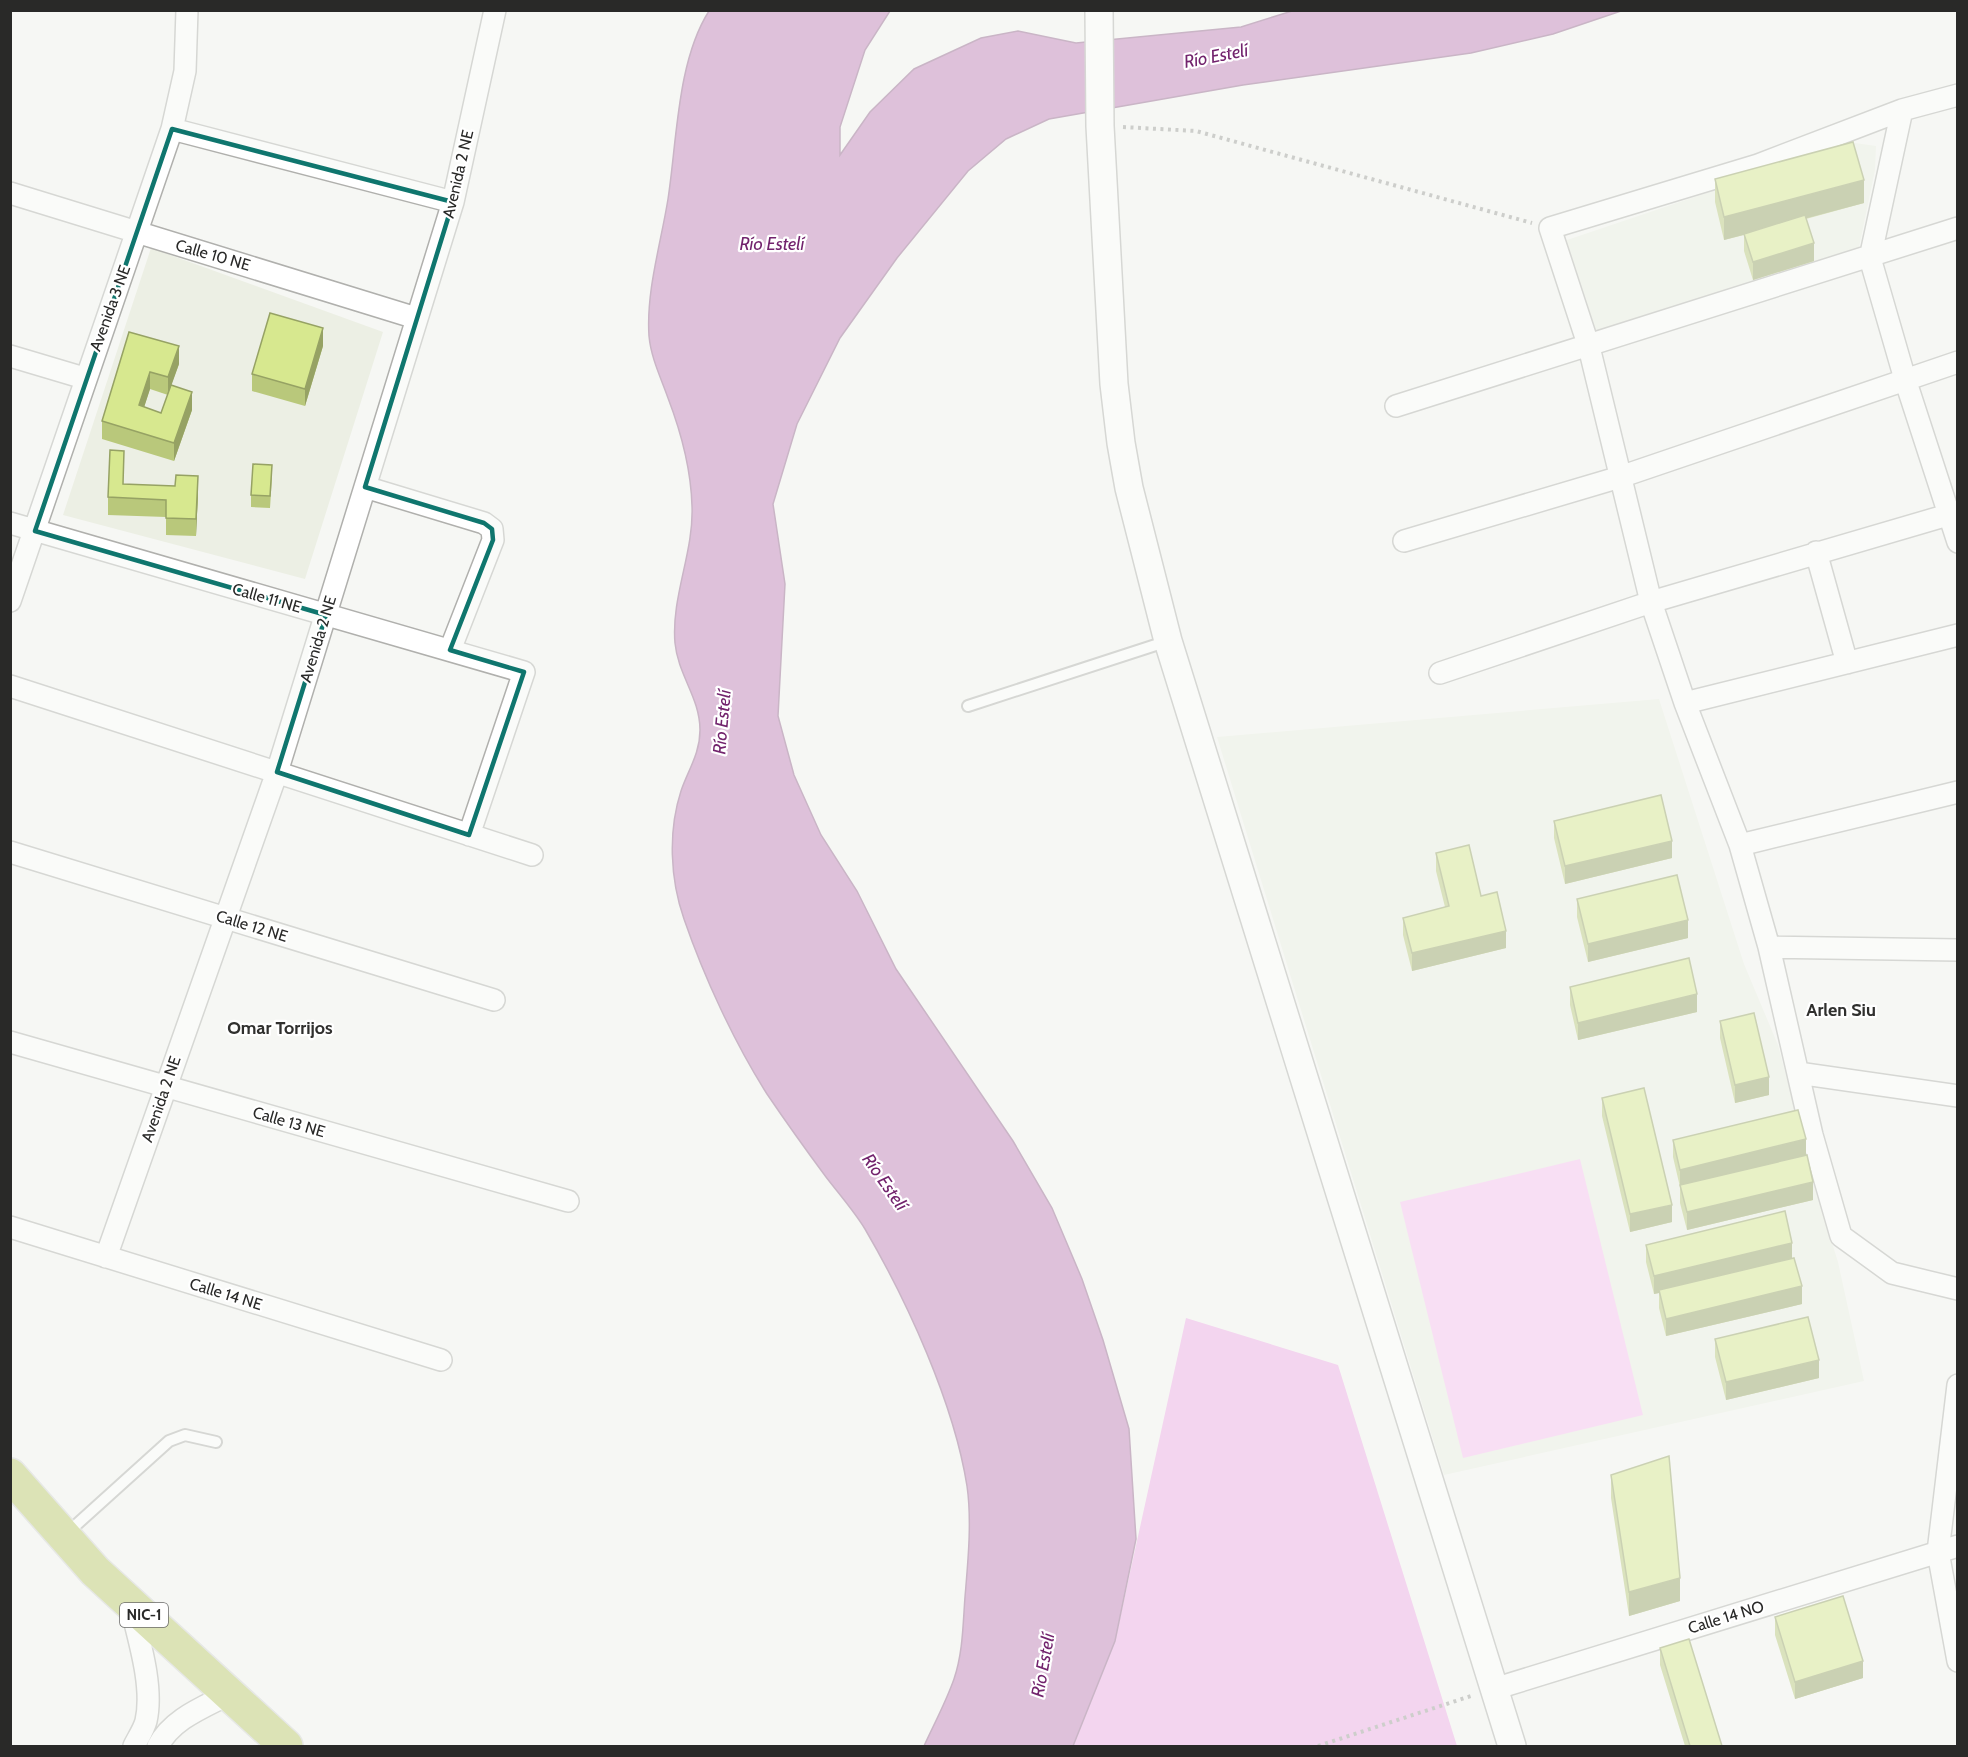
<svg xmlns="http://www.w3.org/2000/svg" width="1968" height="1757" font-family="Cabin,sans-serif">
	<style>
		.built { fill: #ecefe4 }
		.green { fill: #fac2f3 }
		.forest { fill: #f0aae8 }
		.water { fill: #c27fbb; stroke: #94658f; stroke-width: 1.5 }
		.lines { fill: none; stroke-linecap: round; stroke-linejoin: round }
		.service-casing { stroke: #b0b0ad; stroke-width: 14 }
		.minor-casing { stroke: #b0b0ad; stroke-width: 24 }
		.tertiary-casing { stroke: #b0b0ad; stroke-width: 30 }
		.trunk-casing { stroke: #d4d4d4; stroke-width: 36 }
		.path { stroke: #9c9c9a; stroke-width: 4; stroke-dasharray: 3 4.5; stroke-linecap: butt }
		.service { stroke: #fff; stroke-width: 10 }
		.minor { stroke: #fff; stroke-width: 21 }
		.tertiary { stroke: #fff; stroke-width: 27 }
		.trunk { stroke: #bccb6c; stroke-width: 33 }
		.wall { fill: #b9c87b; fill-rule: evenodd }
		.shaded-wall { fill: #96a264 }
		.building { fill: #d7e88f; stroke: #96a264; stroke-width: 1.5 }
		.marked { fill: none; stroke: #0f766e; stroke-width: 4.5; stroke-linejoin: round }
		.labels { text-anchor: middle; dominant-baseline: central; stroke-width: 4.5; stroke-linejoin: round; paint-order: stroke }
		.shield { fill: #fff; stroke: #696968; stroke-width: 1.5 }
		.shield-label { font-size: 15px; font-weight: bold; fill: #292928 }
		.street-label { font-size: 16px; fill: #292928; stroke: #fff }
		.water-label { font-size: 18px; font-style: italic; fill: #72236d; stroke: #fff }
		.neighbourhood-label { font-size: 18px; font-weight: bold; fill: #30302e; stroke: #fff }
	</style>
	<rect width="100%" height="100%" fill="#f6f7f4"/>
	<!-- built -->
	<path class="built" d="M1855,143L1876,146L1875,170L1858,252L1596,335L1564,241Z
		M151,248L383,332L305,579L63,515Z
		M1659,699L1744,964L1778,1045L1819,1201L1838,1262L1864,1381L1444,1475L1217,737Z"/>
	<!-- green -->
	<path class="green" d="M1580,1159L1643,1415L1463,1458L1400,1202Z"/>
	<!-- forest -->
	<path class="forest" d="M1186,1318L1338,1365L1457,1746H1073L1115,1641Z"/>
	<!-- water -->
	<path class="water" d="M709,11H890L865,50L840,127V155L870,112L914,69L981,38L1018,31L1076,43L1241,27L1292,11H1621L1553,34L1471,53L1243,85L1049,119L1006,139L968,171L897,258L840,338L797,424L773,504L785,584L778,716L794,775L821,835L857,891L896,969L1013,1141L1052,1208L1082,1279L1103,1340L1129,1429L1136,1539L1115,1641L1073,1746H924C934,1724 946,1702 954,1679C963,1653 963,1623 965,1597C968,1561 972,1521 967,1486C954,1403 907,1301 865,1229C854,1211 839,1194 826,1177C806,1150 786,1122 767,1094C734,1042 704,977 684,919C670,879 668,831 681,791C688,770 700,754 700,730C700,698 678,675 675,643C671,597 694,552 692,506C691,470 681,432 668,398C661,378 651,358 649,336C646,291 661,243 668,199C677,141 677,61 709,11Z"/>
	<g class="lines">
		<defs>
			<path id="service" d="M968,706L1168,641
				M66,1534L169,1441L185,1435L216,1442"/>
			<path id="minor" d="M1958,95L1902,110L1758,165L1550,228L1589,347L1651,602L1685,703L1740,845L1769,947L1812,1135L1841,1236L1892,1273L1958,1289
				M1902,110L1870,258L1905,379L1958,542
				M172,129L453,202
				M10,193L416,318
				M10,356L84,378
				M1396,406L1958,228
				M365,487L484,523L492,529L493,540L450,650
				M10,523L524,672L469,835
				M1404,541L1620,477L1958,362
				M1816,552L1847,663
				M10,601L172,129L185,71L187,10
				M1440,673L1651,602L1958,512
				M10,686L532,855
				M1685,703L1958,635
				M1740,845L1958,792
				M10,852L494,1000
				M1769,947L1958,950
				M10,1042L568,1201
				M1798,1073L1958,1096
				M10,1227L441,1360
				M106,1257L277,772L453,202L495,10
				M1958,1385L1938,1552L1958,1661
				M130,1603C138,1637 154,1686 146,1721C144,1729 138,1738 134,1746
				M1494,1689L1958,1546
				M158,1746C172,1719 202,1708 229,1694"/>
			<path id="tertiary" d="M1099,10L1100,126L1114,384L1121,443L1129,488L1168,641L1512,1746"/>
			<path id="trunk" d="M10,1475L95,1571L286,1746"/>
		</defs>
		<!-- service casing -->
		<use href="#service" class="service-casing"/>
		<!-- minor casing -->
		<use href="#minor" class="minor-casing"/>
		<!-- tertiary casing -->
		<use href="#tertiary" class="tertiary-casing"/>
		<!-- trunk casing -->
		<use href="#trunk" class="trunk-casing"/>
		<!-- path -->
		<path class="path" d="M1123,127L1196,131L1532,223
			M1318,1746L1474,1695"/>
		<!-- service -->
		<use href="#service" class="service"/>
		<!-- minor -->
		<use href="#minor" class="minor"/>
		<!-- tertiary -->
		<use href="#tertiary" class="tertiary"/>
		<!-- trunk -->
		<use href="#trunk" class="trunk"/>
	</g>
	<!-- wall -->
	<path class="wall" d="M1715,179L1864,203L1806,219L1814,261L1753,280L1744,251V235L1724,240L1715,202Z
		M129,332L179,364L171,385L192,410L174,461L102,439V421ZM150,389L168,395L161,413L144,407Z
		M323,346L305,406L252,391V374Z
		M272,477L270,508L251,507V495Z
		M124,484L198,493L196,536L166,535V517L108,515V497Z
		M1554,821L1672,858L1565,884L1554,838Z
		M1436,853L1481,896L1506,948L1412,971L1403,935V918L1445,907L1436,871Z
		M1577,899L1688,938L1588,962L1577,917Z
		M1570,987L1697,1012L1578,1040L1570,1005Z
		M1720,1021L1769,1095L1735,1103L1720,1038Z
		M1602,1098L1672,1222L1630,1232L1602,1116Z
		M1673,1140L1806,1155L1813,1200L1687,1230L1680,1203V1187L1673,1157Z
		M1646,1245L1792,1258L1802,1304L1666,1336L1659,1308V1293L1654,1294L1646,1262Z
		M1715,1339L1819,1378L1726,1400L1715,1357Z
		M1611,1475L1680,1601L1629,1616L1611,1498Z
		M1775,1617L1863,1678L1795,1699L1775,1635Z
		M1660,1648L1722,1746H1685L1660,1665Z"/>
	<!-- shaded-wall -->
	<path class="shaded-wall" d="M1864,180V203L1724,240V217Z
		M1814,243V261L1753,280V262Z
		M323,328V346L305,406V389Z
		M179,346V364L168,395V377Z
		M150,372V389L139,423V405Z
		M192,392V410L174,461V443Z
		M198,476V493L196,536V519Z
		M1672,841V858L1565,884V866Z
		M1688,920V938L1588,962V944Z
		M1506,931V948L1412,971V953Z
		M1697,994V1012L1578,1040V1023Z
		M1769,1077V1095L1735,1103V1085Z
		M1806,1139V1157L1680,1187V1170Z
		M1813,1182V1200L1687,1230V1212Z
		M1672,1205V1222L1630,1232V1214Z
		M1792,1243V1261L1659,1290V1293L1654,1294V1276Z
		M1802,1286V1304L1666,1336V1319Z
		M1819,1360V1378L1726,1400V1382Z
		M1680,1578V1601L1629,1616V1592Z
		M1863,1661V1678L1795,1699V1682Z"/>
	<!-- building -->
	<path class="building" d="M1853,142L1864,180L1724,217L1715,179Z
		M1805,215L1814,243L1753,262L1744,234Z
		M270,313L323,328L305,389L252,374Z
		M129,332L179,346L168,377L150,372L139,405L161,413L171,385L192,392L174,443L102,421Z
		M110,450L124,451L123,484L175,486L176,475L198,476L196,519L166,518V500L108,497Z
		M253,464L272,465L270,496L251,495Z
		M1661,795L1672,841L1565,866L1554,821Z
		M1469,845L1481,896L1497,892L1506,931L1412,953L1403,918L1449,906L1436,853Z
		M1677,875L1688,920L1588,944L1577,899Z
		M1689,958L1697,994L1578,1023L1570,987Z
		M1754,1013L1769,1077L1735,1085L1720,1021Z
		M1644,1088L1672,1205L1630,1214L1602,1098Z
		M1798,1110L1806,1139L1680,1170L1673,1140Z
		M1807,1155L1813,1182L1687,1212L1680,1185Z
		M1785,1211L1792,1243L1654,1276L1646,1245Z
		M1794,1258L1802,1286L1666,1319L1659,1290Z
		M1808,1317L1819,1360L1726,1382L1715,1339Z
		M1669,1456L1680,1578L1629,1592L1611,1475Z
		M1843,1596L1863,1661L1795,1682L1775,1617Z
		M1689,1639L1722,1746H1690L1660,1648Z"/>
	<!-- marked area -->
	<path d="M0 0H1968V1757H0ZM172,129L453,202L365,487L484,523L492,529L493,540L450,650L524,672L469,835L277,772L326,615L35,531Z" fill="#f6f7f4" fill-opacity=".55" fill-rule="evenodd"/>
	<path class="marked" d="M172,129L453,202L365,487L484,523L492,529L493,540L450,650L524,672L469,835L277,772L326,615L35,531Z"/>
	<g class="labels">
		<!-- shield labels -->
		<rect class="shield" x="120" y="1603" width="48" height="24" rx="4.5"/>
		<g class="shield-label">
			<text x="144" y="1615">NIC-1</text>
		</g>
		<!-- street labels -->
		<g class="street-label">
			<text transform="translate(458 174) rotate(-77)">Avenida 2 NE</text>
			<text transform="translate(213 255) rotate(16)">Calle 10 NE</text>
			<text transform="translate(110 308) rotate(-70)">Avenida 3 NE</text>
			<text transform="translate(267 598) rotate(16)">Calle 11 NE</text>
			<text transform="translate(318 639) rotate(-73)">Avenida 2 NE</text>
			<text transform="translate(252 926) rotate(17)">Calle 12 NE</text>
			<text transform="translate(161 1099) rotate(-71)">Avenida 2 NE</text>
			<text transform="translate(289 1122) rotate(16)">Calle 13 NE</text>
			<text transform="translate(226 1294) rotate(17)">Calle 14 NE</text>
			<text transform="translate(1726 1617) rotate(-17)">Calle 14 NO</text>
		</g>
		<!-- water labels -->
		<g class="water-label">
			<text transform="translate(1216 56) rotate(-11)">Río Estelí</text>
			<text x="772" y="244">Río Estelí</text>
			<text transform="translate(722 722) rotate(-85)">Río Estelí</text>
			<text transform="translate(885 1182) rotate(55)">Río Estelí</text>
			<text transform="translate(1043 1665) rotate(-80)">Río Estelí</text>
		</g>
		<!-- neighbourhood labels -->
		<g class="neighbourhood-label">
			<text x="1841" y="1010">Arlen Siu</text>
			<text x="280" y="1028">Omar Torrijos</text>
		</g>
	</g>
	<!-- border -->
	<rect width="1968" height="1757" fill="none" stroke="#292928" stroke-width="24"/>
</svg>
